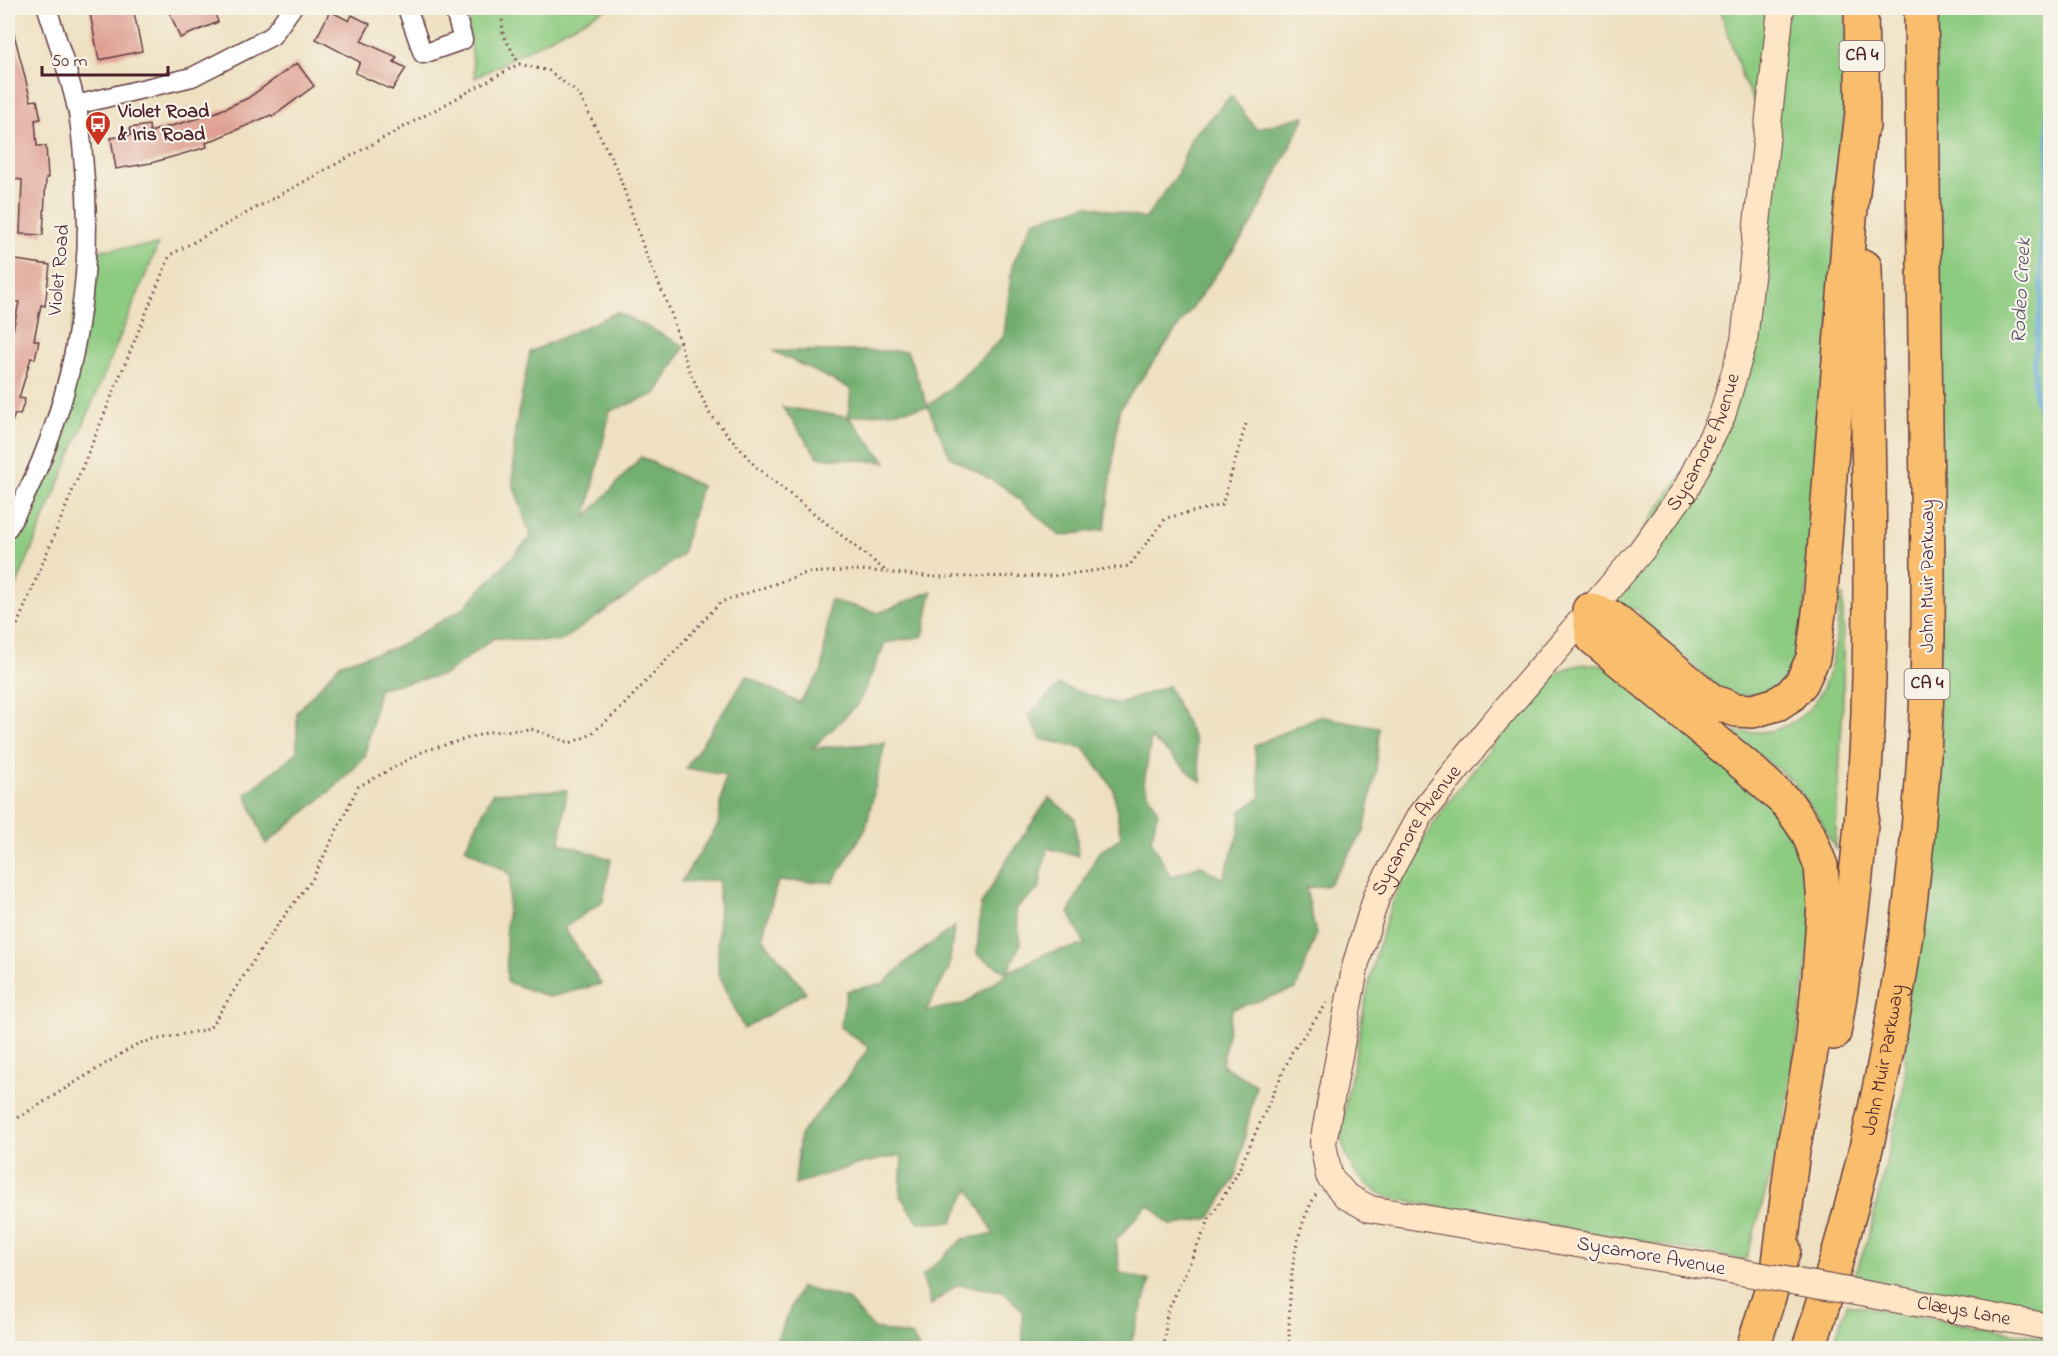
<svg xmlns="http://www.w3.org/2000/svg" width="2058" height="1356" font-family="'Indie Flower',sans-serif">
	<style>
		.green { fill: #8dcb81; stroke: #6c7556; stroke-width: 1.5 }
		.forest { fill: #72af6f; stroke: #5e674d; stroke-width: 1.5 }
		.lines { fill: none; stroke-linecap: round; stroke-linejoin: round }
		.stream { stroke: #68aadc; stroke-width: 5 }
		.building { fill: #de9e91 }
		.street-casing { stroke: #633c41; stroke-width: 21 }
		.secondary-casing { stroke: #633c41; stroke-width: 28 }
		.highway-casing { stroke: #633c41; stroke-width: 36 }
		.path { stroke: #633c41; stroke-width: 3; stroke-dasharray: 1.5 4.5; stroke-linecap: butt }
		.street { stroke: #fff; stroke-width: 18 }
		.secondary { stroke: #fde5c5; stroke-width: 26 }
		.highway { stroke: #f9be6d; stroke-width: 33 }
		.secondary-bridge-casing { stroke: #633c41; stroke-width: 28; stroke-linecap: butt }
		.secondary-bridge { stroke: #fde5c5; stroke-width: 26 }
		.labels { text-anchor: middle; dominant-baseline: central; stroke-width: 4.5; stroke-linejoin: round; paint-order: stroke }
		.shield { fill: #f7f3e8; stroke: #7e5f64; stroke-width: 1.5 }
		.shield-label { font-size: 18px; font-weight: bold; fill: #4a1f2b }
		.poi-label { font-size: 20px; font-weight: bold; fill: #4a1f2b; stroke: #f7f3e8; text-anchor: start }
		.street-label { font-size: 20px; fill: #4a1f2b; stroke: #f7f3e8 }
		.water-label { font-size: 21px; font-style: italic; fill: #545069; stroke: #f7f3e8 }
	</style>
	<rect width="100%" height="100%" fill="#f7f3e8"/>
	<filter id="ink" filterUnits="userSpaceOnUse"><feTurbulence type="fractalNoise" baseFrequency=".0167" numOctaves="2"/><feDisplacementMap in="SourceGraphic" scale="12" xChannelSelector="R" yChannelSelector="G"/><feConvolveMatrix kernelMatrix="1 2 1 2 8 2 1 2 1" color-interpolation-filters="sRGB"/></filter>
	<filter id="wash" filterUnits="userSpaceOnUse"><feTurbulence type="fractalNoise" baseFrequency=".008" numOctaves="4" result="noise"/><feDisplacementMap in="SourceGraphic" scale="24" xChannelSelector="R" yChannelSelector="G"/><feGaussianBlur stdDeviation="1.35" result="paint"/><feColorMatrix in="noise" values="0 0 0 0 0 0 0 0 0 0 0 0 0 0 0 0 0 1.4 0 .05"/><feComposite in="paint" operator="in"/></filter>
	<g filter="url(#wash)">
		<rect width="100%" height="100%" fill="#eee0c0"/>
		<!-- green -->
		<path class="green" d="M466,8H607L475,78Z
			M1720,8H1845V97L1825,396L1801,650L1787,678L1765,695L1729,696L1644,623L1638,609L1589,610L1722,416L1768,128L1743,80Z
			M1937,8H2050V1314L1854,1278L1870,1232L1905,1082L1906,935Z
			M158,245L8,606V528L52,428L87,251Z
			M1840,596H1843V703L1835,849L1820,819L1792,781L1731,732C1746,732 1763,734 1777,729C1834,711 1836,645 1840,596Z
			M1586,664L1599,665L1612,670L1763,794L1806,856L1812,927L1784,1128L1746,1260L1389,1198C1365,1187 1350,1171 1343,1145C1338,1124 1349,1089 1353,1068C1367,988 1380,909 1424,839C1459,782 1505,732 1548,681C1560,670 1570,666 1586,664Z
			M1847,1304L2050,1339V1348H1832Z"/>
		<!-- forest -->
		<path class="forest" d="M1231,96L1256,129L1305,116L1252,224L1119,410L1105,529L1060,536L1006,488L950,457L928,407L849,417L886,462L818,457L782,407L848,417L851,389L773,351H907L928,406L955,384L1004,336L1012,266L1033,221L1087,205L1145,219L1176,177L1192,137Z
			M617,312L685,346L656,394L610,411L586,517L641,457L701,486L682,554L632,593L559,642L494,638L444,675L379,688L365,757L334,788L266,844L246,794L297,752V712L341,663L395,648L462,609L531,537L513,484L515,430L530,352Z
			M932,591L923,636L885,643L859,703L813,748L885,743L866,828L833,882L778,881L762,937L806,992L744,1029L718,972L719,880L681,882L718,825L725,775L686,768L747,676L799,703L822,671L830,600L879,613Z
			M1059,685L1117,704L1168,686L1195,741L1202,783L1151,738L1144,784L1158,812L1151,840L1171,877L1200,865L1223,879L1239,833L1241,811L1261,797L1254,746L1319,716L1379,727L1376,769L1364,832L1328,885L1306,888L1316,935L1296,989L1232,1009L1222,1065L1256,1085L1236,1176L1210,1218L1171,1226L1148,1204L1116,1240L1120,1273L1150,1281L1131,1343L1136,1348H1023L1022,1310L1003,1291L957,1285L931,1305L922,1276L963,1239L994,1234L969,1188L952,1222L919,1223L900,1196L902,1155L859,1164L795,1184L800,1134L845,1081L869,1048L840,1027L847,991L884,983L905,963L954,927L949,969L926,1011L964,1004L1007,973L977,954L981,905L1007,860L1049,798L1075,818L1078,856L1047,848L1039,889L1015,909L1021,943L1008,972L1047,953L1085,945L1069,912L1098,853L1121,837L1113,788L1084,748L1041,739L1028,716Z
			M567,790L560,843L611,859L603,901L564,928L601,984L550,997L507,982L506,928L511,874L465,848L493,793Z
			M800,1287L847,1299L874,1329L912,1336L919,1348H773Z"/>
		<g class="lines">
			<!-- stream -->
			<path class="stream" d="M2050,101L2048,115L2049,165L2041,240L2042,296L2034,363L2035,398L2050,445
				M2044,1276L2050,1256"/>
		</g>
		<g id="blocks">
			<!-- building -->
			<path class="building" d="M89,8H133L142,51L99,60Z
				M168,8H213L218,22L180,38Z
				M330,11L349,21L352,15L370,24L361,41L397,57L394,62L406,68L392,90L355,73L360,62L316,39Z
				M13,30L31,101L37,100L41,119L35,120L37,146H46L48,178H46L43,235L20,234L22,180L8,178V139L15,138L8,104V31Z
				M297,63L314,86L272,117L271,115L206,143L207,147L151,163L116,169L111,138L131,135L130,128L149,125L150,132L210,115L248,98Z
				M9,259L50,265L45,306L41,305L34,340L39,341L35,359L31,358L19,398L25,399L20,415L15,414L11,425H8V328L13,330L19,302L8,300Z"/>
		</g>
	</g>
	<g filter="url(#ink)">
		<use href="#blocks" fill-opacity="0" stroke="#633c41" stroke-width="1.5"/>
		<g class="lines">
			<defs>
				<path id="street" d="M407,8L423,54L463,40L454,8
					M76,105L192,77L272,36L292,8
					M8,528C70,421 96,290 84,167C82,146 81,124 76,104C68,71 57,39 47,8"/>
				<g id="secondary">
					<path id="s1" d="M1718,1268L1370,1209L1346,1196L1329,1176L1323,1143L1356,963L1377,895L1421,814L1491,726L1641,551L1686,489L1722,416L1744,341L1781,8"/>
					<path id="s2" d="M1877,1296L2050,1327"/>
				</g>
				<g id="highway">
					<path d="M1861,8L1863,126"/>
					<path d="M1834,1033C1852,927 1864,820 1868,712C1873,564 1867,415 1865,267"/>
					<path d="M1778,1271L1793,1151L1812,1046L1819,975L1824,904L1821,866L1808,833L1788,804L1747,767L1593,638L1589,610L1611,617L1712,701L1736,710L1753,711L1777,704L1791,695L1802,682L1813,658L1820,605L1850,218L1863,104"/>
					<path d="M1753,1348L1784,1249"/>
					<path id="s3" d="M1809,1348C1870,1166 1908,975 1922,783C1931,665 1928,547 1926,429C1924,289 1923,148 1921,8"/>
				</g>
			</defs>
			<!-- street casing -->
			<use href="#street" class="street-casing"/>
			<!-- secondary casing -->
			<use href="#secondary" class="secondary-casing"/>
			<!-- highway casing -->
			<use href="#highway" class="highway-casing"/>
			<!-- path -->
			<path class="path" d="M501,8L503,34L519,64
				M8,647L170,255L519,64L549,71L579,94L618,172L644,249L670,310L688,368L710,414L756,467L886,571
				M8,1124L139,1043L209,1029L271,934L313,878L358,787L424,751L490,732L531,729L570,743L590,735L620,709L721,602L806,573L861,570L936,577L1053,576L1129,566L1166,518L1222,505L1246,424
				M1164,1348L1167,1313L1210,1218L1236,1176L1292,1052L1327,1003
				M1289,1348C1289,1296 1289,1239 1317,1193"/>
			<!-- street -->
			<use href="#street" class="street"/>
			<!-- secondary -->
			<use href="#secondary" class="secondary"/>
			<!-- highway -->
			<use href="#highway" class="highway"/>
			<defs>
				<path id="secondary-bridge" d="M1718,1268L1877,1296"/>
			</defs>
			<!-- secondary-bridge casing -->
			<use href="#secondary-bridge" class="secondary-bridge-casing"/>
			<!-- secondary-bridge -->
			<use href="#secondary-bridge" class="secondary-bridge"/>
		</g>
	</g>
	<!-- icons -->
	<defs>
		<symbol id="bus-pin" viewBox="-11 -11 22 30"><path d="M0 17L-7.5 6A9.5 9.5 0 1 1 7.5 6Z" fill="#c8321e" stroke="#f7f3e8"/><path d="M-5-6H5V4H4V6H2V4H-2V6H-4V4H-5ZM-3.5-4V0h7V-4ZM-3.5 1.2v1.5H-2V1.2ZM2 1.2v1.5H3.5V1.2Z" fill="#fff"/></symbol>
	</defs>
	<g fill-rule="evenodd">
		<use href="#bus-pin" x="83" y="109" width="30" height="40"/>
	</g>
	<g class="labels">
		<!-- shield labels -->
		<g class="shield">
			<rect x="1839.5" y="41" width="45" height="30" rx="4.5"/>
			<rect x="1904.5" y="669" width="45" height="30" rx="4.5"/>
		</g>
		<g class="shield-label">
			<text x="1862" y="56">CA 4</text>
			<text x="1927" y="684">CA 4</text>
		</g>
		<!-- poi labels -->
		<g class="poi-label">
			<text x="118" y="112">Violet Road<tspan x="118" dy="23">&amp; Iris Road</tspan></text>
		</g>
		<!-- street labels -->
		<g class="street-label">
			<text transform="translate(60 270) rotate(-85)">Violet Road</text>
			<text stroke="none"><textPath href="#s1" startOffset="1256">Sycamore Avenue</textPath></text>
			<text transform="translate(1928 576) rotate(-90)">John Muir Parkway</text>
			<text stroke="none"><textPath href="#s1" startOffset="770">Sycamore Avenue</textPath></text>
			<text stroke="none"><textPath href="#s3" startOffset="298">John Muir Parkway</textPath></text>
			<text transform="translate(1651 1257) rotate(10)">Sycamore Avenue</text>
			<text stroke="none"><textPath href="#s2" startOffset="88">Clæys Lane</textPath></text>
		</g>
		<!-- water labels -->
		<g class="water-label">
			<text transform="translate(2022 291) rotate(-87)">Rodeo Creek</text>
		</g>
	</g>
	<!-- margin -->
	<rect width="2058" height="1356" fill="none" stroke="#f7f3e8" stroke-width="30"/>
	<!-- scale -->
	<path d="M42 66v9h126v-9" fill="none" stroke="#4a1f2b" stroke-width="3"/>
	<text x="51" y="66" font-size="18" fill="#4a1f2b" stroke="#f7f3e8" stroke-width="4.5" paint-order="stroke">50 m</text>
</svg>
